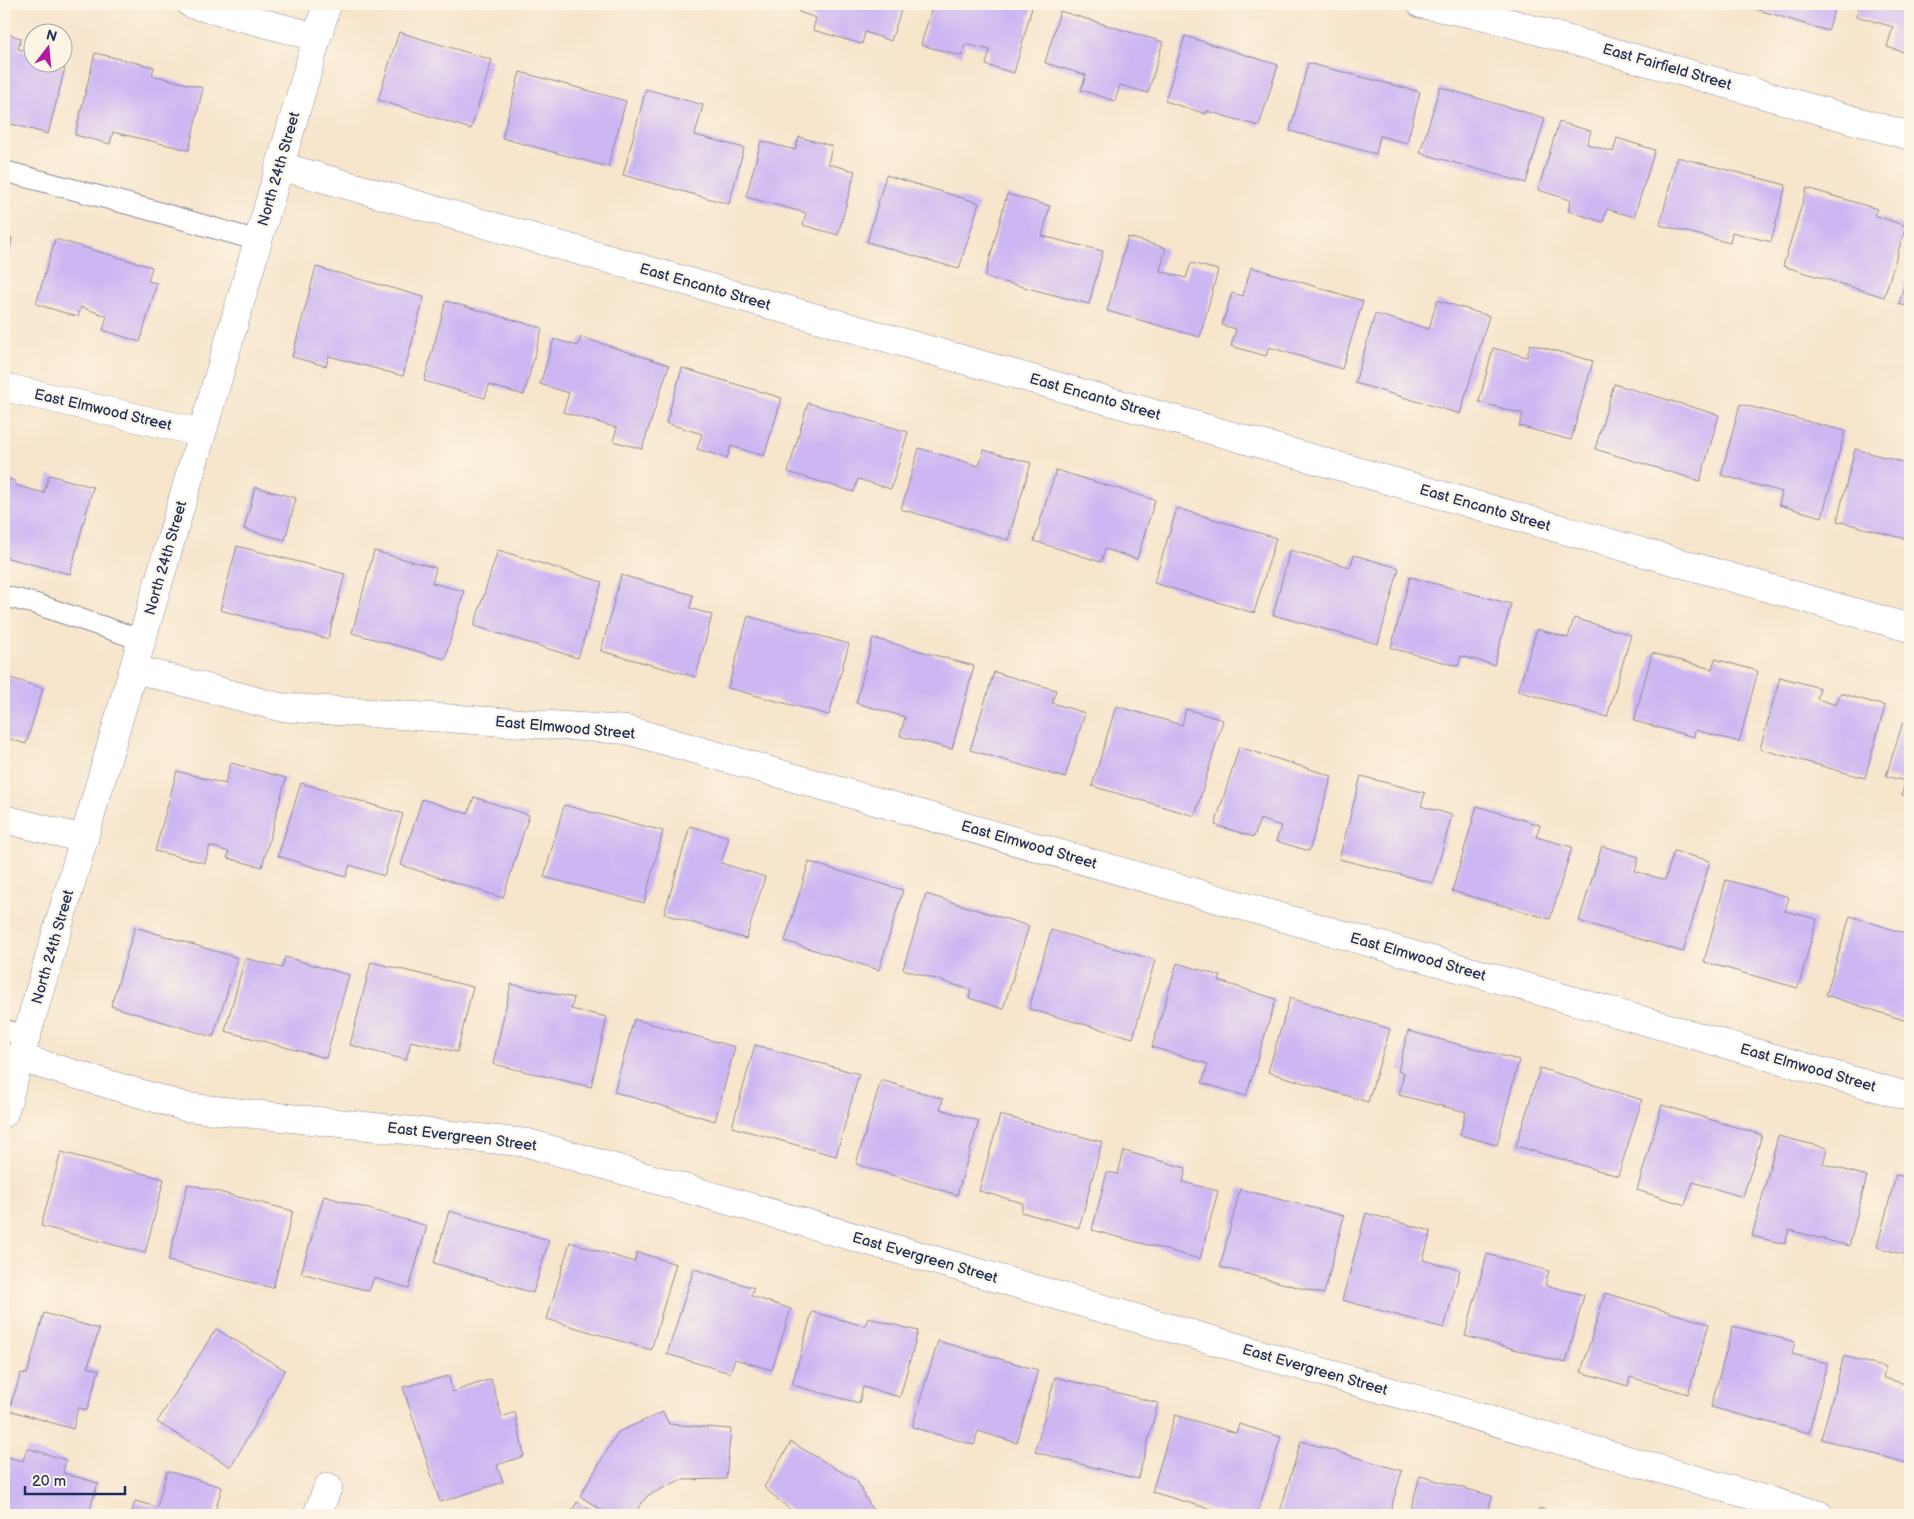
<svg xmlns="http://www.w3.org/2000/svg" width="1914" height="1519" font-family="'Balsamiq Sans',sans-serif">
	<style>
		.building { fill: #cdb7f3 }
		.lines { fill: none; stroke-linecap: round; stroke-linejoin: round }
		.lane-casing { stroke: #898a95; stroke-width: 22 }
		.street-casing { stroke: #898a95; stroke-width: 29 }
		.lane { stroke: #fff; stroke-width: 20 }
		.street { stroke: #fff; stroke-width: 28 }
		.labels { text-anchor: middle; dominant-baseline: central; stroke-width: 4.5; stroke-linejoin: round; paint-order: stroke }
		.street-label { font-size: 15px; fill: #1b2f5e; stroke: #fcf5e5 }
	</style>
	<rect width="100%" height="100%" fill="#fcf5e5"/>
	<filter id="ink" filterUnits="userSpaceOnUse"><feTurbulence type="fractalNoise" baseFrequency=".02" numOctaves="2"/><feDisplacementMap in="SourceGraphic" scale="10" xChannelSelector="R" yChannelSelector="G"/><feConvolveMatrix kernelMatrix="1 2 1 2 8 2 1 2 1" color-interpolation-filters="sRGB"/></filter>
	<filter id="wash" filterUnits="userSpaceOnUse"><feTurbulence type="fractalNoise" baseFrequency=".0096" numOctaves="4" result="noise"/><feDisplacementMap in="SourceGraphic" scale="20" xChannelSelector="R" yChannelSelector="G"/><feGaussianBlur stdDeviation="1.12" result="paint"/><feColorMatrix in="noise" values="0 0 0 0 0 0 0 0 0 0 0 0 0 0 0 0 0 1.4 0 .05"/><feComposite in="paint" operator="in"/></filter>
	<g filter="url(#wash)">
		<rect width="100%" height="100%" fill="#f7e5cc"/>
		<g id="blocks">
			<!-- building -->
			<path class="building" d="M801,4H903L891,41L865,32L862,44L813,30L816,18L799,12Z
				M933,4H1033L1014,73L986,65L990,50L965,44L962,56L921,45Z
				M1739,4H1836L1828,31Z
				M1860,4H1910V54L1887,47L1893,27L1856,16Z
				M1060,11L1163,42L1148,93L1120,85L1115,101L1081,90L1086,75L1045,63Z
				M399,32L492,60L471,129L378,100Z
				M4,33L21,38L18,49L32,52L31,58L32,62H46L65,68L48,134L4,122Z
				M1185,36L1278,65L1259,126L1207,111L1206,114L1165,101Z
				M95,53L154,67L152,75L203,88L189,150L113,132L110,144L75,135Z
				M1308,63L1420,92L1407,143L1380,136L1376,154L1290,131Z
				M520,72L626,101L608,167L502,138Z
				M1440,87L1545,118L1526,183L1420,153Z
				M646,89L703,105L695,135L744,148L729,204L623,175Z
				M1559,122L1591,131L1587,144L1613,152L1617,138L1655,150L1634,217L1607,209L1603,222L1568,211L1571,200L1538,190Z
				M799,137L832,146L828,164L855,171L838,235L803,225L806,213L746,197L761,141L795,150Z
				M1677,157L1786,185L1771,242L1732,232L1730,243L1660,225Z
				M886,175L979,203L959,269L867,242Z
				M1807,188L1877,209L1874,215L1906,226L1884,297L1783,266Z
				M1007,194L1050,206L1042,236L1103,251L1089,304L985,277Z
				M4,236L12,238L5,279H4Z
				M1128,237L1166,248L1160,271L1186,278L1191,263L1218,270L1200,337L1107,311Z
				M55,239L152,267L148,281L157,283L140,342L103,330L107,316L81,307L78,317L36,304Z
				M1910,264V307L1899,304Z
				M316,267L424,297L403,376L329,356L326,366L292,357Z
				M1251,267L1363,301L1342,369L1269,347L1266,356L1231,346L1236,329L1222,325L1232,293L1243,296Z
				M1437,300L1489,316L1460,414L1355,383L1375,314L1429,329Z
				M446,301L542,328L524,395L489,385L485,398L424,381Z
				M581,337L669,365L642,449L613,441L617,428L563,412L569,393L540,384L554,339L578,346Z
				M1530,344L1593,361L1571,440L1519,426L1523,414L1479,402L1493,348L1527,357Z
				M682,368L782,398L764,456L731,446L727,458L697,449L702,434L666,423Z
				M1614,384L1719,415L1700,481L1595,449Z
				M808,403L908,432L891,489L858,479L854,492L788,472Z
				M1740,404L1845,431L1822,517L1779,505L1782,492L1721,475Z
				M919,448L979,466L984,450L1031,463L1008,540L901,509Z
				M1855,449L1910,464V540L1837,521Z
				M1056,470L1155,500L1137,559L1105,549L1101,562L1034,541Z
				M49,475L93,487L70,574L4,557V478L15,481V485L44,493Z
				M255,487L296,498L285,540L244,529Z
				M1177,508L1276,538L1254,613L1154,583Z
				M237,546L345,574L328,639L220,610Z
				M498,550L602,582L578,658L474,626Z
				M1290,550L1350,567L1354,555L1399,568L1378,644L1273,615Z
				M374,551L436,568L432,583L464,591L445,659L352,633Z
				M621,575L693,595L690,608L712,615L696,677L601,651Z
				M1410,577L1511,604L1494,665L1461,656L1458,666L1391,648Z
				M748,616L849,644L829,715L728,688Z
				M1574,618L1631,635L1607,717L1518,691L1537,629L1568,638Z
				M873,638L974,666L952,749L900,736L905,717L856,703Z
				M1652,653L1712,669L1715,659L1758,671L1739,742L1695,730L1694,737L1634,721Z
				M994,672L1056,690L1052,703L1085,713L1065,778L970,750Z
				M4,676L43,688L26,744L4,737Z
				M1780,677L1820,688L1817,699L1836,705L1840,693L1885,706L1865,778L1760,749Z
				M1116,706L1182,725L1186,709L1223,720L1195,816L1092,786Z
				M1903,722L1910,724V797L1902,795L1905,781L1886,776Z
				M1239,747L1332,776L1309,851L1276,841L1281,826L1260,819L1254,837L1215,825Z
				M231,763L286,778L262,867L227,858L229,852L210,846L205,863L155,851L177,771L225,784Z
				M1361,776L1425,793L1421,806L1452,815L1433,883L1339,859Z
				M301,783L403,814L384,876L350,865L346,877L278,856Z
				M474,797L529,815L503,898L401,865L422,799L468,814Z
				M564,805L663,831L644,903L544,877Z
				M1477,806L1540,825L1536,837L1572,847L1550,919L1452,891Z
				M690,826L729,837L721,863L765,877L746,939L664,914Z
				M1602,846L1639,857L1635,871L1665,880L1674,851L1710,861L1683,952L1579,921Z
				M809,862L903,890L879,970L785,941Z
				M1726,880L1789,897L1785,911L1817,919L1798,988L1704,962Z
				M926,894L1029,926L1003,1009L969,998L971,990L903,969Z
				M1850,916L1910,935L1908,945L1910,946V1022L1826,995Z
				M135,927L238,958L213,1037L111,1006Z
				M1051,930L1155,960L1133,1038L1029,1009Z
				M285,957L349,975L326,1058L225,1031L245,958L282,968Z
				M371,962L473,987L457,1052L411,1041L406,1060L350,1045Z
				M1177,963L1221,976L1219,981L1276,999L1246,1096L1202,1083L1208,1064L1152,1047Z
				M511,984L574,998L571,1009L607,1017L591,1087L493,1064Z
				M1290,998L1390,1029L1368,1102L1268,1072Z
				M634,1019L735,1047L715,1121L614,1092Z
				M1408,1031L1519,1060L1497,1145L1460,1135L1466,1112L1399,1095L1404,1073L1398,1071Z
				M755,1045L859,1074L836,1156L732,1127Z
				M1540,1068L1642,1100L1618,1176L1516,1146Z
				M881,1080L943,1099L940,1109L979,1121L957,1195L856,1164Z
				M1662,1105L1762,1135L1743,1197L1693,1182L1685,1205L1637,1190Z
				M1000,1115L1102,1142L1079,1228L1021,1212L1023,1203L979,1191Z
				M1778,1136L1827,1148L1823,1164L1867,1176L1849,1246L1789,1230L1785,1244L1752,1236Z
				M1124,1151L1186,1168L1183,1182L1218,1191L1200,1259L1092,1230L1107,1172L1118,1174Z
				M61,1152L164,1179L145,1253L41,1226Z
				M1896,1175L1910,1178V1265L1905,1263L1906,1255L1877,1247Z
				M188,1184L293,1211L273,1288L168,1261Z
				M1240,1189L1344,1216L1324,1294L1220,1267Z
				M324,1196L427,1226L409,1288L374,1278L369,1291L301,1273Z
				M449,1211L549,1240L533,1293L434,1263Z
				M1366,1213L1431,1231L1423,1260L1460,1270L1444,1328L1342,1300Z
				M570,1242L634,1262L637,1252L676,1264L651,1350L547,1319Z
				M1487,1254L1549,1271L1545,1285L1584,1295L1566,1363L1465,1336Z
				M694,1269L754,1288L751,1296L791,1309L772,1370L735,1359L730,1373L667,1354Z
				M1605,1293L1709,1324L1688,1394L1630,1377L1628,1386L1581,1372Z
				M812,1312L865,1326L868,1318L918,1331L900,1397L863,1387L859,1403L792,1385Z
				M44,1313L99,1329L88,1367L99,1370L87,1410L78,1408L73,1429L9,1410L21,1373L27,1374Z
				M1733,1326L1795,1342L1792,1354L1827,1363L1809,1433L1711,1407Z
				M216,1329L285,1370L231,1467L157,1422Z
				M938,1341L1038,1370L1017,1443L978,1431L974,1445L912,1427Z
				M1844,1356L1886,1368L1883,1378L1910,1385V1464L1821,1439Z
				M449,1376L452,1392L491,1379L502,1417L515,1412L524,1456L497,1465L503,1482L440,1502L403,1387Z
				M1055,1377L1158,1403L1138,1479L1035,1452Z
				M663,1412L669,1424L731,1429L726,1479L680,1480L647,1496L633,1515H609L580,1496L618,1432Z
				M1175,1415L1236,1433L1239,1424L1281,1437L1257,1515H1231L1152,1492Z
				M1301,1441L1402,1471L1389,1515H1279Z
				M791,1442L857,1481L875,1515H796L764,1487Z
				M27,1448L66,1460L63,1473L98,1483L88,1515H4V1456L23,1461Z
				M167,1471L222,1487L214,1515H131L135,1501L157,1507Z
				M1420,1476L1492,1496L1488,1510L1504,1515H1409Z
				M577,1502L597,1513L596,1515H570Z
				M1539,1508L1561,1515H1537Z"/>
		</g>
	</g>
	<g filter="url(#ink)">
		<use href="#blocks" fill-opacity="0" stroke="#898a95" stroke-width="1"/>
		<g class="lines">
			<defs>
				<path id="lane" d="M4,171L147,209L259,241
					M4,596L36,604L142,640
					M4,1030L27,1036"/>
				<path id="street" d="M191,4L317,37
					M1421,4L1489,17L1910,136
					M280,166L1910,628
					M4,387L202,433
					M134,669L279,707L627,730L1910,1097
					M4,819L84,839
					M20,1058L186,1107L528,1143L1819,1515
					M4,1113L327,4
					M317,1515L328,1487"/>
			</defs>
			<!-- lane casing -->
			<use href="#lane" class="lane-casing"/>
			<!-- street casing -->
			<use href="#street" class="street-casing"/>
			<!-- lane -->
			<use href="#lane" class="lane"/>
			<!-- street -->
			<use href="#street" class="street"/>
		</g>
	</g>
	<g class="labels">
		<!-- street labels -->
		<g class="street-label">
			<text transform="translate(1667 67) rotate(16)">East Fairfield Street</text>
			<text transform="translate(279 169) rotate(-74)">North 24th Street</text>
			<text transform="translate(705 287) rotate(16)">East Encanto Street</text>
			<text transform="translate(1095 397) rotate(16)">East Encanto Street</text>
			<text transform="translate(103 410) rotate(13)">East Elmwood Street</text>
			<text transform="translate(1485 508) rotate(16)">East Encanto Street</text>
			<text transform="translate(166 558) rotate(-74)">North 24th Street</text>
			<text transform="translate(565 728) rotate(5)">East Elmwood Street</text>
			<text transform="translate(1029 845) rotate(16)">East Elmwood Street</text>
			<text transform="translate(53 947) rotate(-74)">North 24th Street</text>
			<text transform="translate(1418 957) rotate(16)">East Elmwood Street</text>
			<text transform="translate(1808 1068) rotate(16)">East Elmwood Street</text>
			<text transform="translate(462 1137) rotate(7)">East Evergreen Street</text>
			<text transform="translate(925 1258) rotate(16)">East Evergreen Street</text>
			<text transform="translate(1315 1370) rotate(16)">East Evergreen Street</text>
		</g>
	</g>
	<!-- margin -->
	<rect width="1914" height="1519" fill="none" stroke="#fcf5e5" stroke-width="20"/>
	<!-- north arrow -->
	<g transform="translate(48 48) rotate(16)"><circle r="24" fill="#fcf5e5" stroke="#a2a6af"/>
	<path d="M0-4L9 19L0 12L-9 19Z" fill="#b5179e"/>
	<text y="-8" font-size="14" font-weight="bold" text-anchor="middle" fill="#1b2f5e">N</text>
	</g>
	<!-- scale -->
	<path d="M25 1486v8h100v-8" fill="none" stroke="#1b2f5e" stroke-width="2.5"/>
	<text x="32" y="1486" font-size="15" fill="#1b2f5e" stroke="#fcf5e5" stroke-width="4" paint-order="stroke">20 m</text>
</svg>
